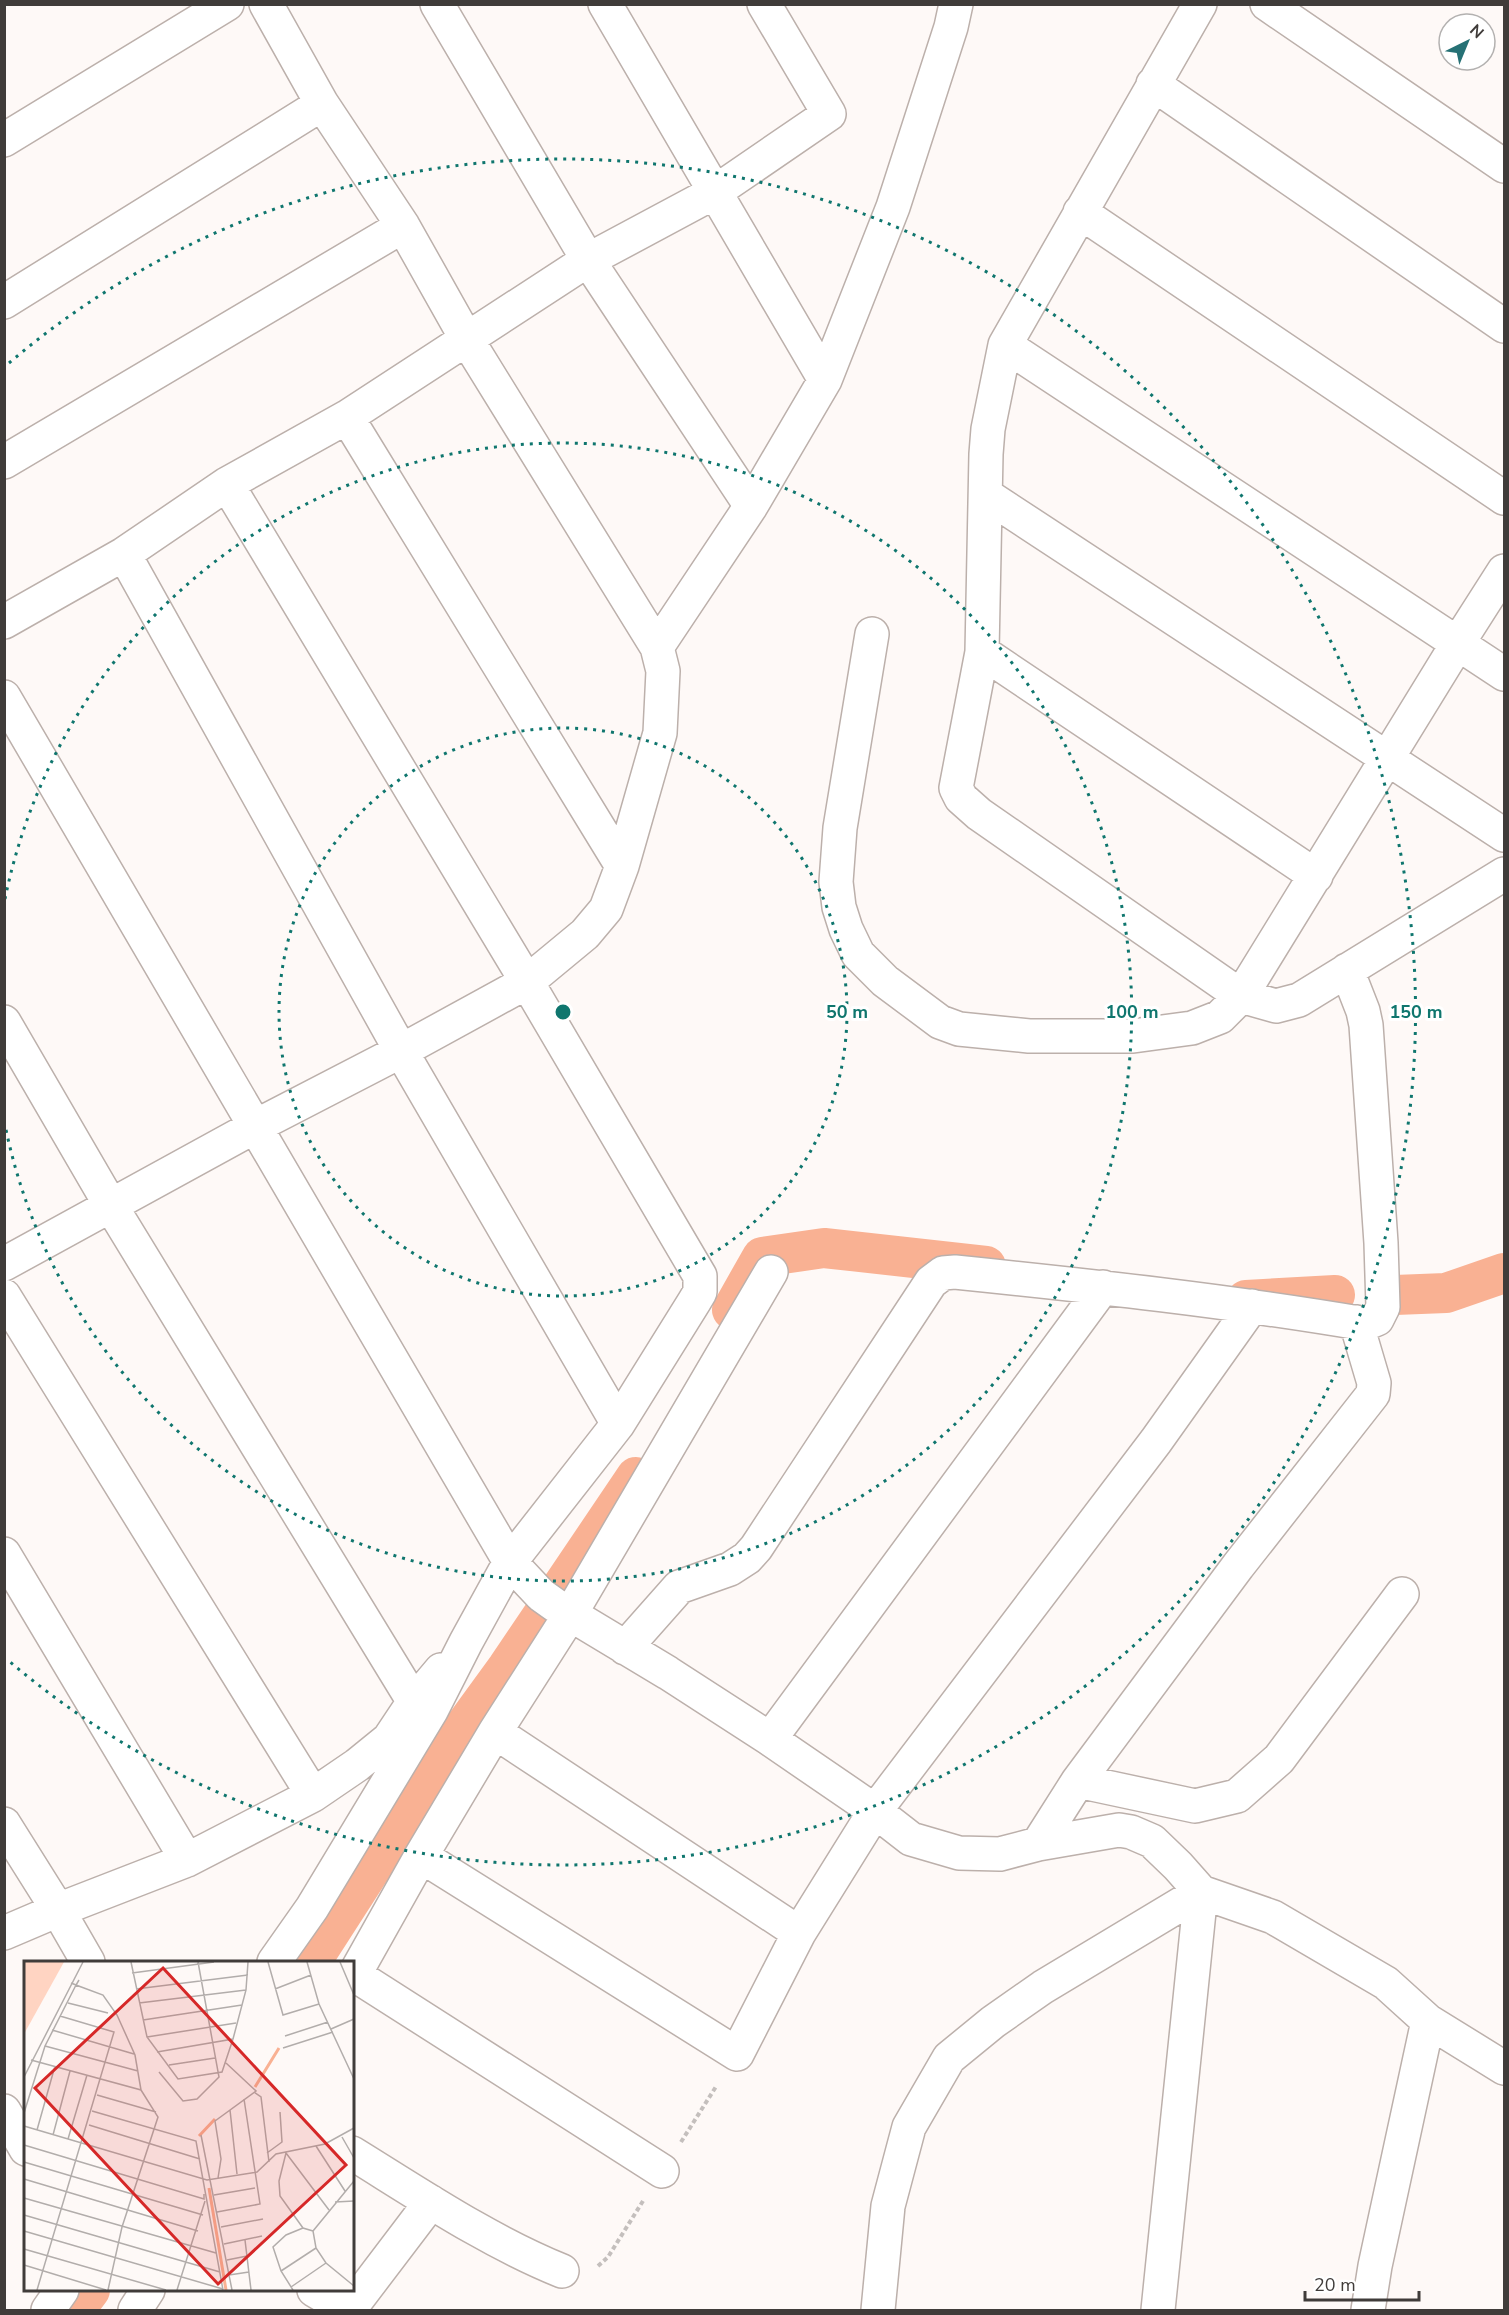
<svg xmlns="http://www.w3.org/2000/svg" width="1509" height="2315" font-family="'Nunito Sans',sans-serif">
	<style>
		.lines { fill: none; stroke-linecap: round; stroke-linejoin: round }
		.canal { stroke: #f9b193; stroke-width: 40 }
		.street-casing { stroke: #bcb0ab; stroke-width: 36 }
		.path { stroke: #c4bfbd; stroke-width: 4; stroke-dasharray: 4.5 3; stroke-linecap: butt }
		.street { stroke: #fff; stroke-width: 33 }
		.ring { fill: none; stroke: #0f766e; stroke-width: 3; stroke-dasharray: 3 6 }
		.inset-river { fill: none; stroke: #f9b193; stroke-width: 3 }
		.inset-road { fill: none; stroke: #b2adab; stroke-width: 1.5 }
		.view { fill: #d62828; fill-opacity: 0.15; stroke: #d62828; stroke-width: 3 }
		.inset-edge { fill: none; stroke: #403c3a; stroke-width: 3 }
		.centre { fill: #0f766e; stroke: #fff; stroke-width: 3 }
		.ring-label { font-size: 18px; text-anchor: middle; font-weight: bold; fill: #0f766e; stroke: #fff; stroke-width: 6; stroke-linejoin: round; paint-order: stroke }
	</style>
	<rect width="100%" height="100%" fill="#fef9f7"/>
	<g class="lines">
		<!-- canal -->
		<path class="canal" d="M1395,1295L1446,1293L1504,1273
			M1246,1300L1335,1295
			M732,1310L762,1257L824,1248L986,1266
			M311,1962L448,1749L507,1668L636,1477
			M75,2310L90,2290"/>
		<defs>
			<path id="street" d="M437,4L588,260L751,506
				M605,4L825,380
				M1200,4L1005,345L988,429L986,454L982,652L956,788L961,798L979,814L1241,996L1276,1006L1299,1000L1504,874
				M1267,4L1504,166
				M1153,84L1504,326
				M4,140L227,4
				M1080,212L1504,498
				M4,302L322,104
				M1005,345L1504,674
				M347,417L622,866
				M4,462L403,226
				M227,484L527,982L700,1276V1292L694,1302L618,1424L510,1562L466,1642L431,1711L312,1908L274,1962
				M986,495L1504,835
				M124,554L401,1051L618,1424
				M4,622L124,554L227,484L347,417L588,260L715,192L829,114L764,4
				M872,634L840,828L836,882L839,907L846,929L858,954L885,981L940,1022L959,1029L1029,1036H1133L1192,1028L1220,1017L1241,996L1458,643L1504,571
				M657,647L751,506L825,380L893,207L951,27L956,4
				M982,652L1316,876
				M4,697L510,1562L541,1595L555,1605L668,1673L770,1739L875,1811L911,1839L959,1853L1000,1854L1038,1844L1119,1830L1131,1832L1152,1841L1178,1866L1201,1892L1273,1917L1386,1983L1428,2021L1504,2068
				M4,1022L111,1206L414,1702L441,1670
				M4,1264L254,1127L401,1051L527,982L585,934L606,909L622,866L660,733L663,671L657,647L466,338L403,226L322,104L266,4
				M4,1296L313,1795
				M4,1554L187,1860
				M625,1648L679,1587L730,1569L747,1558L756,1548L931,1282L943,1273L955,1272C1092,1286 1229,1301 1365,1324L1377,1319L1383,1307L1381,1243L1366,1025L1363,1011L1347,970
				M495,1732L799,1933
				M770,1739L1103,1287
				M1078,1781L1195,1806L1237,1796L1279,1759L1402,1594
				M4,1824L58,1910L88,1962
				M1038,1844L1078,1781L1238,1566L1373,1394L1374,1383L1356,1322
				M421,1856L737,2054L799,1933L875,1811L1156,1441L1252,1306
				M4,1933L58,1910L187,1860L313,1795L357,1765L389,1739L413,1703
				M355,1975L662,2171
				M352,1979L421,1856L495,1732L571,1613L771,1272
				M4,2111L26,2149
				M352,2153C420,2195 488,2241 562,2271
				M314,2290L348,2310
				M48,2310L62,2290
				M135,2310L148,2290
				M349,2310L431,2202
				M878,2310L888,2206L909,2127L949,2058L993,2022L1043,1987L1201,1892L1158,2310
				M1368,2310L1375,2266L1428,2021"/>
		</defs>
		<!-- street casing -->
		<use href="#street" class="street-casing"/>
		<!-- path -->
		<path class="path" d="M681,2142L717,2085
			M598,2266L608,2257L643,2201"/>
		<!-- street -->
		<use href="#street" class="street"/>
	</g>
	<!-- distance rings -->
	<g class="ring">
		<circle cx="563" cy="1012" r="284"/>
		<path d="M5 899A569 569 0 1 1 5 1125"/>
		<path d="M9 363A853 853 0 1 1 9 1661"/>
	</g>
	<!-- overview -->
	<g transform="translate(24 1961)">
		<rect width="330" height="330" fill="#fef9f7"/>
		<path d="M0,1H40L0,73Z" fill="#ffd4c2"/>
		<path class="inset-river" d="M231,126L255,87M175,175L191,158M185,227L202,329"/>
		<path class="inset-road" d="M107,1L123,76L154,118L198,111L209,78M244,1L259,54L295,43M283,1L295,43L330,118M316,1L330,34M108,12L190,1M55,19L52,24L79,34L93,54L111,94L117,129M112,28L224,14M251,28L287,14M44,42L84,52M115,42L222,29M119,59L218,44M307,68L330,58M28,69L110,93M261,75L304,61M123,76L212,62M21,85L114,110M259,87L309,71M133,91L209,78L222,29L224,1M7,99L117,129L134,156L98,266L84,329M145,104L191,97M135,111L159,140L173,138L195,116L174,1M0,116L59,1M230,131L237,136L245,201M73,134L132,151M206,149L213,213M68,150L172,180L199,329M0,152L21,85L52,24L47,22M65,164L176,198M0,165L183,219L233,211L252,193L301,183L330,167M13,169L31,105M29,174L46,110M177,174L208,329M318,176L330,197M44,178L63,114M0,184L180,238V233M292,185L321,230M243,192L258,181L256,151M0,201L179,254M194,217L197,198L191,160L232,130L202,102M0,218L174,270M330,220L289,270L292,287L302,302L330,325M190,234L231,227M0,237L192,292M311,241L330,240M193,251L236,243L220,138M0,254L196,311M197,266L239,258M0,270L199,328M289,270L279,267L256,235L255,220L262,192L305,249M221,279L227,329M200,283L238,275M0,288L142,329M203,299L223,295M0,304L82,329M257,310L292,287M205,314L225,311M267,326L302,302M13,329L90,71L36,55M153,329L181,240M269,329L257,310L249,286L262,274L279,267"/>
		<path class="view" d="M139,7L322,204L194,323L11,127Z"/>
		<rect width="330" height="330" class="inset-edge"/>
	</g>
	<circle cx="563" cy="1012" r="9" class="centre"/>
	<g class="ring-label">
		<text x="847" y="1018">50 m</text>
		<text x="1132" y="1018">100 m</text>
		<text x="1416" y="1018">150 m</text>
	</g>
	<!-- border -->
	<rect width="1509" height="2315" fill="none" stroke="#403c3a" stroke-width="12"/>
	<!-- north arrow -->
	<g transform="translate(1467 42) rotate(43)"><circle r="28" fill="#ffffff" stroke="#b3b1b0" stroke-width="1.5"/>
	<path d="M0-4.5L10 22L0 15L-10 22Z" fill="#267175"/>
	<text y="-9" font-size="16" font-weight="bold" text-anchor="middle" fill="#403c3a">N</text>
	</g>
	<!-- scale -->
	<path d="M1305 2291v9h114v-9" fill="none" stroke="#403c3a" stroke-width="3"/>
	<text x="1314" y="2291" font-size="18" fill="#403c3a" stroke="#ffffff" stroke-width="4.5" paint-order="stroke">20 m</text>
</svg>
